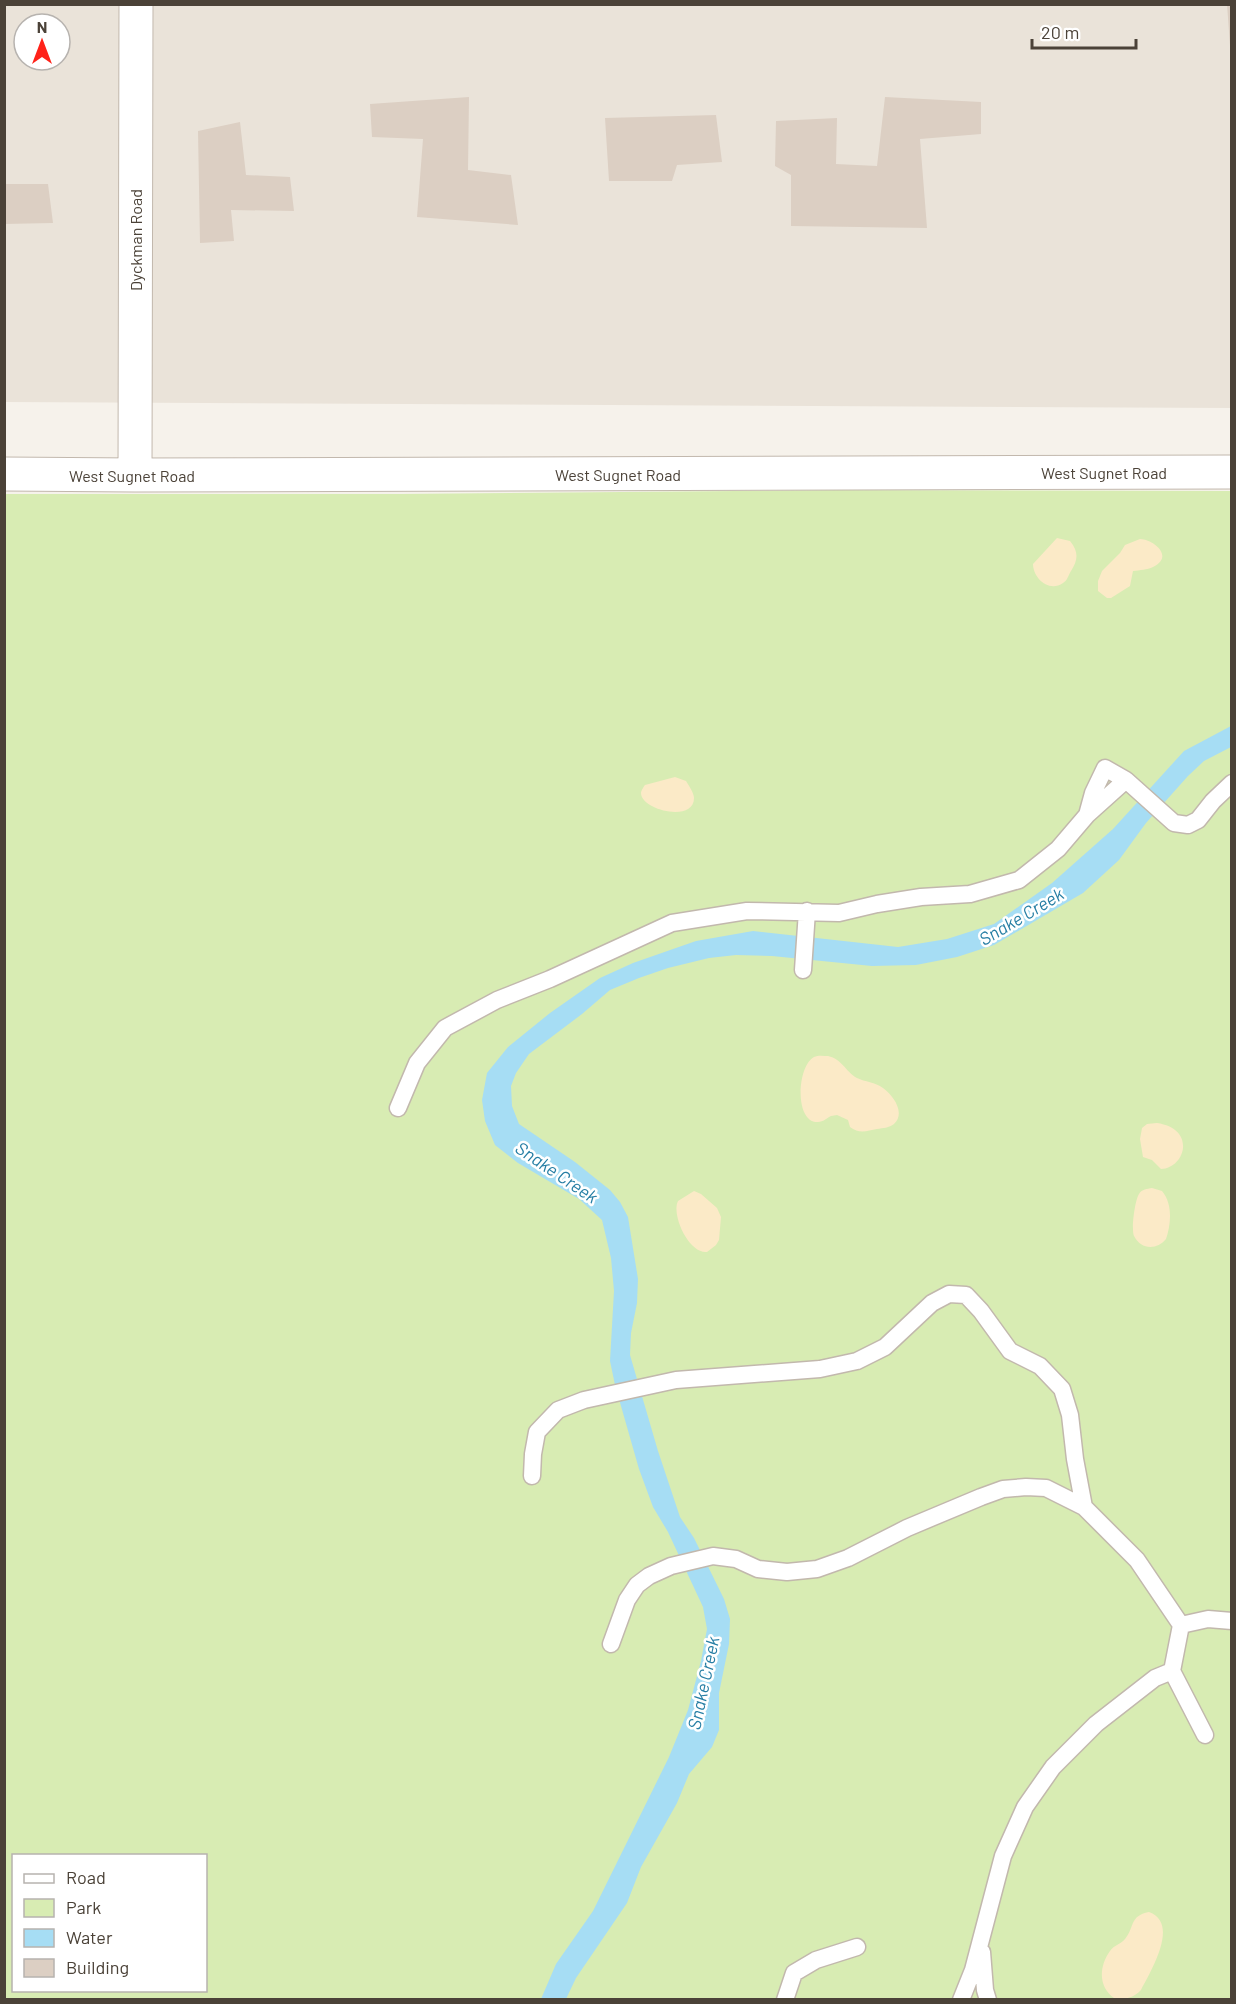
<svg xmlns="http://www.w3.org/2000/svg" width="1236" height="2004" font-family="Barlow,sans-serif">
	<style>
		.residential { fill: #eae3d9; fill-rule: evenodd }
		.green { fill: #d8ecb3; fill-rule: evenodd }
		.sand { fill: #fbeac7 }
		.water { fill: #a6ddf4 }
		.building { fill: #dccfc3 }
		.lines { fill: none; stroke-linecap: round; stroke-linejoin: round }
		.service-casing { stroke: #c2b8ad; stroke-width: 19 }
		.minor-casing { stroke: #c2b8ad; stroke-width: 35 }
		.service { stroke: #fff; stroke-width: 16 }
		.minor { stroke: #fff; stroke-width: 33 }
		.labels { text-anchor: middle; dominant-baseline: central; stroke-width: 5; stroke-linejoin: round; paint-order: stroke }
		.street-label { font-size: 16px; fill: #4b4238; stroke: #fff }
		.water-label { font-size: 18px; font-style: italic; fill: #267ea4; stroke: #fff }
	</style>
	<rect width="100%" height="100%" fill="#f6f2eb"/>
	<!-- residential -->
	<path class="residential" d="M5,5H1231V408L5,402ZM24,24H60V60H24Z"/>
	<!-- green -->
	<path class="green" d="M837,490L1231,491V1999H5V494H401ZM14,1856H206V1990H14Z"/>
	<!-- sand -->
	<path class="sand" d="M1057,538L1070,541C1079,552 1078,560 1071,571C1068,576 1067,581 1063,583C1049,593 1033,578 1033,564Z
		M1140,539C1155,540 1174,557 1153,567C1147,570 1140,570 1133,571L1130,586L1111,598H1107L1098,591V581L1102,571L1120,553L1125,545Z
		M675,777L686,781C689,786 694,793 694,798C694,823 641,810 641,793C641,791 644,786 645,785Z
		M828,1056C842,1059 845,1071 857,1078C865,1082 875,1082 883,1088C893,1095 906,1113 894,1124C889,1128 883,1128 877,1129C867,1131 859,1134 850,1127L848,1120L837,1115L831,1116C827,1118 823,1122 818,1122C794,1123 797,1066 814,1057C818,1055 824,1056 828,1056Z
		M1157,1123C1197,1129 1185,1168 1161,1169L1152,1160L1143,1157L1140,1139L1142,1128L1147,1124Z
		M1152,1188L1162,1191C1173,1204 1171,1224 1166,1239C1157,1250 1141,1250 1134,1236C1131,1229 1135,1200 1139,1194C1142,1189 1147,1189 1152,1188Z
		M694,1191L701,1194L717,1208L721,1217L719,1240L716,1245L707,1252C689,1254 671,1215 678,1201Z
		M1149,1912C1180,1923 1151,1971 1141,1990C1133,1998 1125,2000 1114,1998C1098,1987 1099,1966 1110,1951C1114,1945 1121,1944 1125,1939C1135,1927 1129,1916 1149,1912Z"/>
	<!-- water -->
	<path class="water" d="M1231,726V747L1204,761L1188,776L1146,823L1119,860L1083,893L994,945L957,957L916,965L872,966L772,956L736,955L709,958L668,968L639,978L610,990L582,1014L529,1054L516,1073L511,1086L512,1106L519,1124L575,1162L610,1190L620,1202L628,1217L638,1279L637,1303L631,1333L630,1355L658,1451L680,1517L694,1538L724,1599L730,1619L729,1644L719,1693V1730L712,1747L689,1774L677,1803L641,1867L627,1903L576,1978L566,1999H541L556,1964L593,1911L669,1757L688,1710L701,1661L707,1629L703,1607L668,1532L653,1507L639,1469L615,1385L610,1361L614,1291L611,1258L602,1220L579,1199L518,1163L495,1145L485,1121L482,1100L487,1073L508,1047L550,1013L600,978L633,963L696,941L753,931L898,947L947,939L994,924L1052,883L1113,829L1184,751Z"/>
	<!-- building -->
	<path class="building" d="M1227,4H1232V46H1230Z
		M469,97L468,170L511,175L518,225L417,217L423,139L372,137L370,104Z
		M885,97L981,102V134L920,139L927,228L791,226V175L775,166L776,121L837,118L836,164L877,166Z
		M716,115L722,162L677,165L672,181H609L605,118Z
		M240,122L246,175L290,177L294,211L231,210L234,241L200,243L198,131Z
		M4,184H48L53,223L4,224Z"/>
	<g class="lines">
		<defs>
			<path id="service" d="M1126,780L1174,823L1188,825L1198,820L1213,801L1232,783
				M803,970L807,911
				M398,1108L417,1063L445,1028L497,1000L550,979L672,923L747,911L839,913L877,904L921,897L970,894L1019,880L1058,849L1087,815L1093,793L1105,768L1126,780L1087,815
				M532,1476L533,1454L537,1432L558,1410L584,1400L676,1380L820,1369L857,1361L885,1347L932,1303L949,1294L966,1295L981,1311L1010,1351L1040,1366L1062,1389L1070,1415L1075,1459L1084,1507
				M1181,1625L1208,1619L1232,1621
				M611,1644L627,1600L637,1585L649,1576L671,1566L713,1556L736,1559L758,1569L787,1572L817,1569L848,1558L907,1528L981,1497L1003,1489L1026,1487L1046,1488L1084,1507L1137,1560L1181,1625L1172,1671L1155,1678L1096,1724L1053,1767L1025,1807L1003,1856L973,1970L961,2000
				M1172,1671L1205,1735
				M982,1952L985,1990L988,2000
				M785,2000L794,1973L816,1960L857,1947"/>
			<path id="minor" d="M4,474L135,475L1232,472
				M135,475L136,4"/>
		</defs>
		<!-- service casing -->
		<use href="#service" class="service-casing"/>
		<!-- minor casing -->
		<use href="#minor" class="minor-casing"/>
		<!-- service -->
		<use href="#service" class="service"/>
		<!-- minor -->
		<use href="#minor" class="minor"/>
	</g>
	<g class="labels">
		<!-- street labels -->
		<g class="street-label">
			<text transform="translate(135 240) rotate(-90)">Dyckman Road</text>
			<text x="1104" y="472">West Sugnet Road</text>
			<text x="618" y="474">West Sugnet Road</text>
			<text x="132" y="475">West Sugnet Road</text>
		</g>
		<!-- water labels -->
		<g class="water-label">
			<text transform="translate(1021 916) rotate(-31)">Snake Creek</text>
			<text transform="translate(557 1172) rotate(34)">Snake Creek</text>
			<text transform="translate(703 1683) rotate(-78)">Snake Creek</text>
		</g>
	</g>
	<!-- border -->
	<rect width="1236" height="2004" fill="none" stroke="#4b4238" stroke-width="12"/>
	<!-- legend -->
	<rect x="12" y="1854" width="195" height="138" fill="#ffffff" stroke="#b7b3af" stroke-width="1.5"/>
	<rect x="24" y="1874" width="30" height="9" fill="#ffffff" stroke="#b7b3af" stroke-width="1.5"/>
	<text x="66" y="1884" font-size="18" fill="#4b4238">Road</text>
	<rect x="24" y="1899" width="30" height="18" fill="#d8ecb3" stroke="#b7b3af" stroke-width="1.5"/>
	<text x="66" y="1914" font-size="18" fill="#4b4238">Park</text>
	<rect x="24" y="1929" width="30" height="18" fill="#a6ddf4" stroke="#b7b3af" stroke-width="1.5"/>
	<text x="66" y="1944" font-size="18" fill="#4b4238">Water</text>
	<rect x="24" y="1959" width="30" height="18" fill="#dccfc3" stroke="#b7b3af" stroke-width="1.5"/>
	<text x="66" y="1974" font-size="18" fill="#4b4238">Building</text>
	<!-- north arrow -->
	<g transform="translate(42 42)"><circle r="28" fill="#ffffff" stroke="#b7b3af" stroke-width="1.5"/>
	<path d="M0-4.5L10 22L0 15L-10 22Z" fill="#ff2219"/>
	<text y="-9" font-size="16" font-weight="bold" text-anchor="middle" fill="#4b4238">N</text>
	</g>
	<!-- scale -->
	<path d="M1032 39v9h104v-9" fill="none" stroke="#4b4238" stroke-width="3"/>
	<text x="1041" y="39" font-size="18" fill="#4b4238" stroke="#ffffff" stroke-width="4.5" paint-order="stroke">20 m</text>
</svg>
